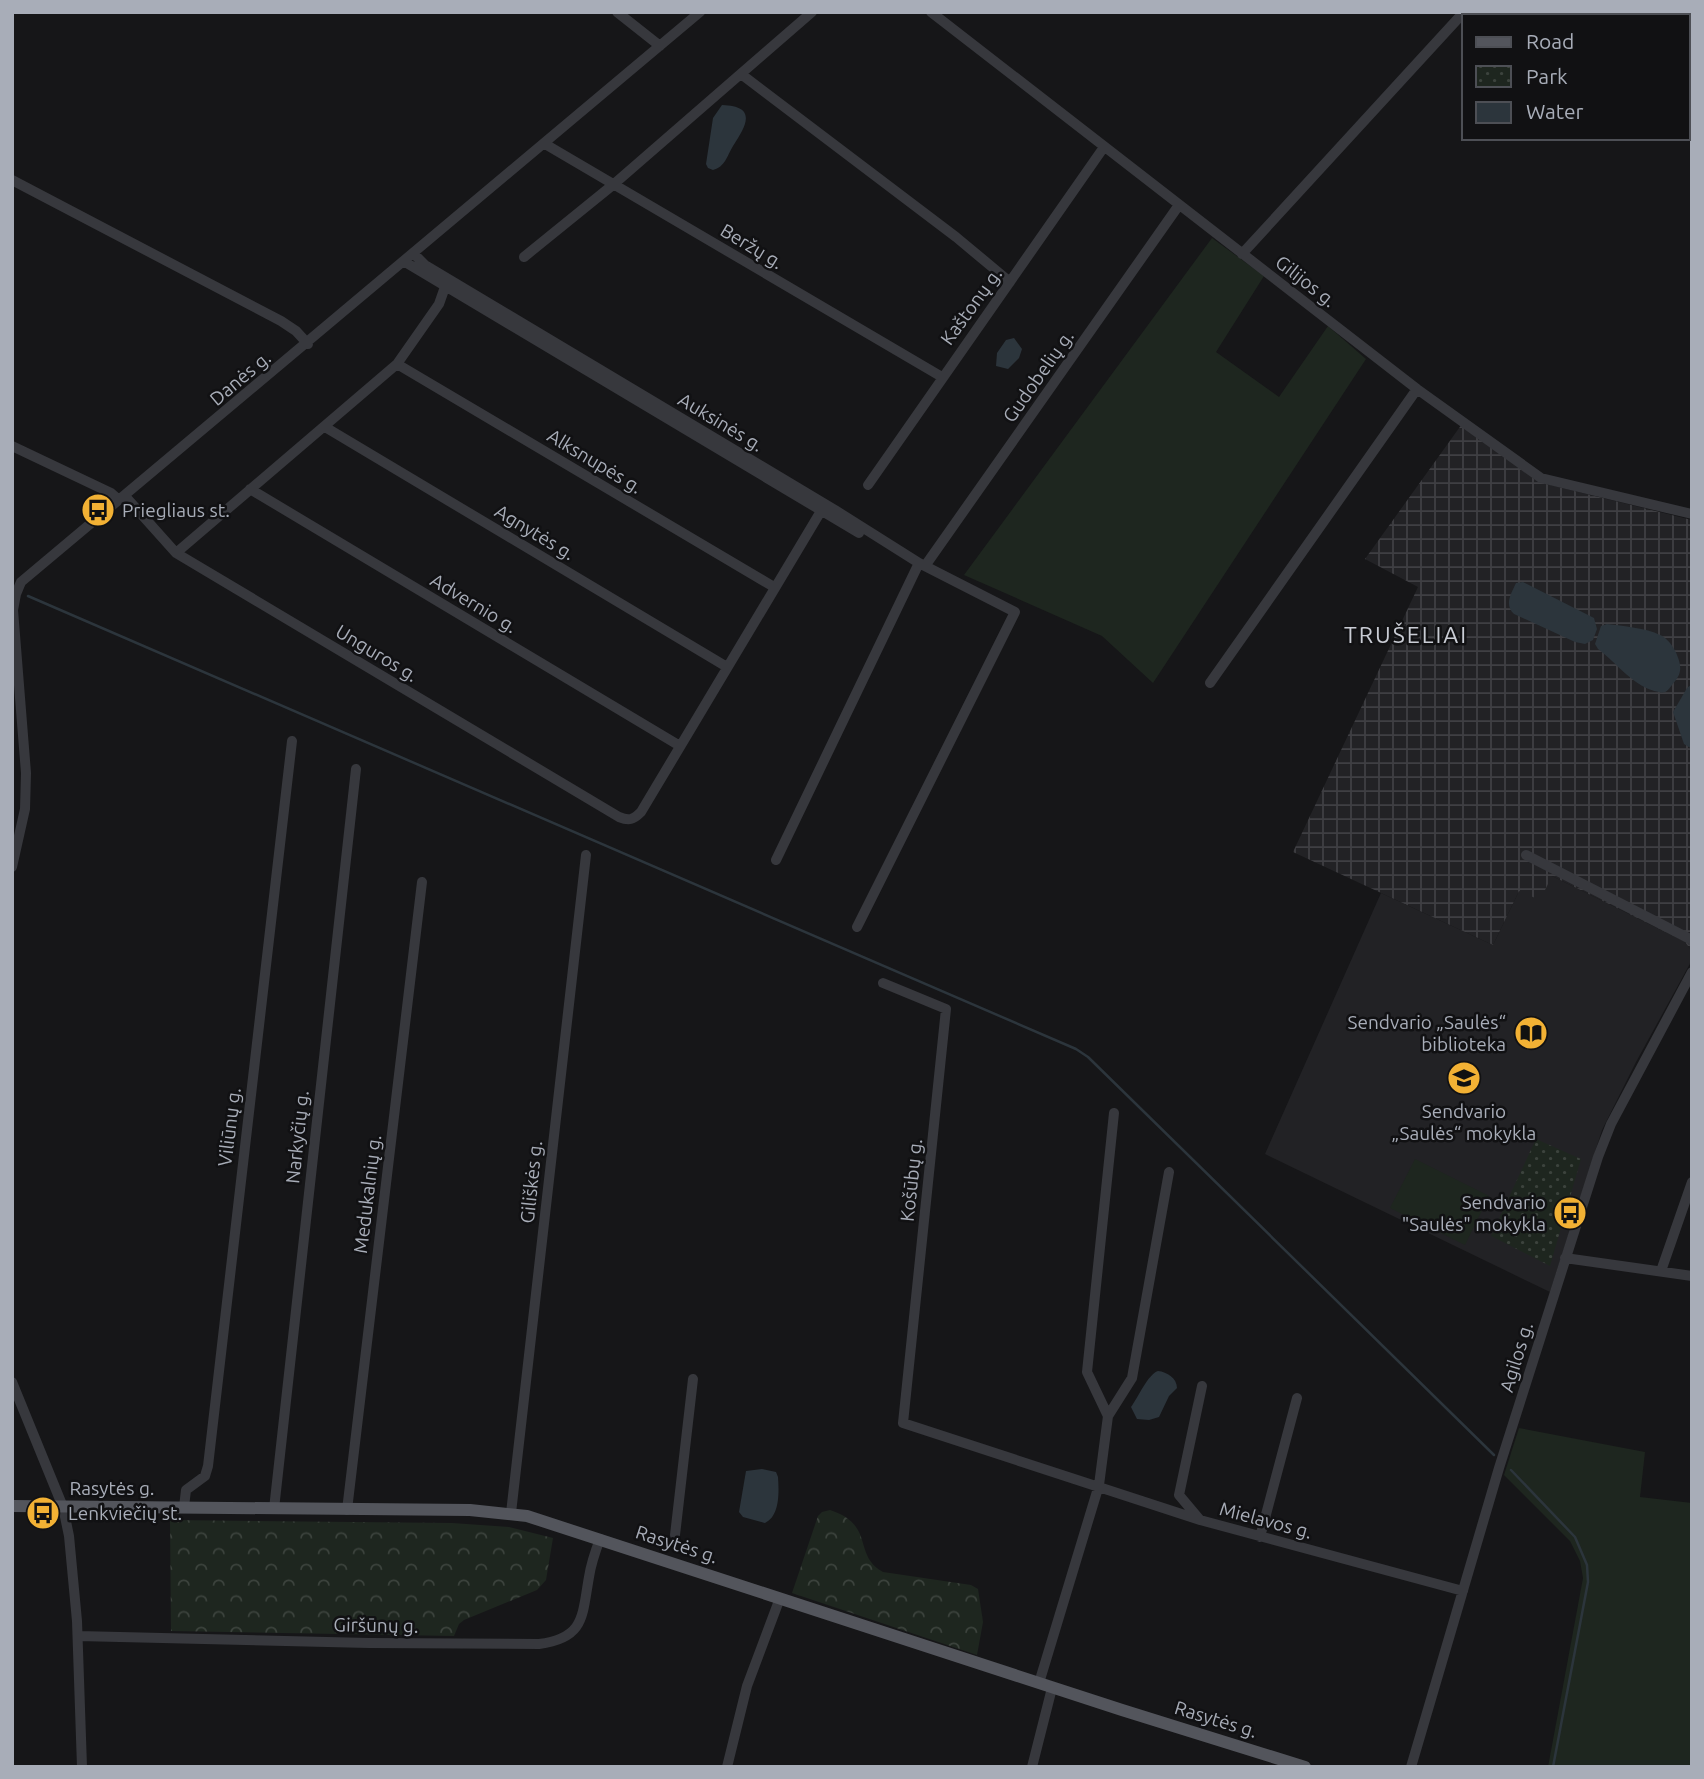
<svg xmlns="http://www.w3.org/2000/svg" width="1704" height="1779" font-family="Ubuntu,sans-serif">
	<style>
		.built { fill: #222225 }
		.industrial { fill: url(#industrial-grid) }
		.green { fill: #1e261f }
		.forest { fill: url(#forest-crowns) }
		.park { fill: url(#park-dots) }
		.water { fill: #2c353c }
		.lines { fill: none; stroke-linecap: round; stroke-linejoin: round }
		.stream { stroke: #2c353c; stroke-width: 2.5 }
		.minor { stroke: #37383d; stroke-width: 10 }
		.major { stroke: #53555c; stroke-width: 12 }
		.labels { text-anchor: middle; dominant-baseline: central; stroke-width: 5; stroke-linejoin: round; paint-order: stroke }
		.street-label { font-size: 19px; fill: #a8adb8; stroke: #111113 }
		.poi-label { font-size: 19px; fill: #a8adb8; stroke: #111113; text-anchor: start }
		.quarter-label { font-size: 23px; letter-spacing: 2px; fill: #c9ccd4; stroke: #111113 }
	</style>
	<defs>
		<pattern id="industrial-grid" width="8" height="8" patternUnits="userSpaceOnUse" patternTransform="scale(1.75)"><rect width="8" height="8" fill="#222225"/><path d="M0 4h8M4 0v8" fill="none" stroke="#3f3f43"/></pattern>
		<pattern id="forest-crowns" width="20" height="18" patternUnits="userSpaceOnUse" patternTransform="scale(1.75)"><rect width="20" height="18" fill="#1e261f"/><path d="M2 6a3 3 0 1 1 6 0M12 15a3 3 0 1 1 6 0" fill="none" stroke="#3c433d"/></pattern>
		<pattern id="park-dots" width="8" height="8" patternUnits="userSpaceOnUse" patternTransform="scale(1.75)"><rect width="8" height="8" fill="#1e261f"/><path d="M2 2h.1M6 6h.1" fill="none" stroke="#3c433d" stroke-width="1.8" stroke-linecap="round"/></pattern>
	</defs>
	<rect width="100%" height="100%" fill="#161618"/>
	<!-- built -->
	<path class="built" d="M1552,876L1684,941L1692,951V960L1636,1062L1602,1130L1550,1292L1265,1154L1381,893L1493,945L1519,891Z"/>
	<!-- industrial -->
	<path class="industrial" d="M1462,424L1533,478L1546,484L1692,520V951L1684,941L1552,876L1540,900L1519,891L1493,945L1293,852L1418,587L1365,559Z"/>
	<!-- green -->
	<path class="green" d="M1212,238L1264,276L1216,352L1279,397L1328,326L1366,359L1153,683L1102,636L964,575Z
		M1415,1159L1489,1196L1465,1245L1390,1208Z
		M1519,1428L1645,1452L1640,1497L1692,1503V1767H1548L1583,1578L1580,1561L1570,1541L1504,1475Z"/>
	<!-- forest -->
	<path class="forest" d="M830,1510C876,1525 852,1555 883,1572L971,1585L978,1589L983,1622L977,1655L792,1593L818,1516L822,1512Z
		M170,1520L452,1523L509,1527L553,1538L546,1580L537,1590L464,1620L459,1624L454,1636L171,1631Z"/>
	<!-- park -->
	<path class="park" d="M1536,1139L1581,1159L1550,1266L1491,1236Z"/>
	<!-- water -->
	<path class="water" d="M722,105C758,106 746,126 733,146C727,156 725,167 713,170L708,168L706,164L713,118Z
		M1014,338L1022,349L1019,358L1008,369L996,366L997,353L1006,340Z
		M1523,582L1594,618L1597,629L1593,640L1585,644L1575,642L1514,614C1504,605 1511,594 1516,583Z
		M1607,624C1623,626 1646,628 1660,635C1671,639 1682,660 1680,671C1679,677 1675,681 1672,685C1668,690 1666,694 1659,692C1634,688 1617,663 1598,649L1595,644L1601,626Z
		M1692,684V749L1684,744L1673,712L1687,688Z
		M1158,1371C1167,1372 1177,1378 1177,1388L1169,1396L1159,1417L1149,1420L1137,1419L1131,1407C1138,1398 1148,1374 1158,1371Z
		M762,1469L776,1472L778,1477C779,1492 780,1516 765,1523L743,1517L739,1512L746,1471Z"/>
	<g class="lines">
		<!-- stream -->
		<path class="stream" d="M28,596L1076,1049L1088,1057L1494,1455
			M1511,1470L1575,1537L1587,1565L1588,1582L1553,1767"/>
		<!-- minor -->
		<path class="minor" d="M617,12L660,46
			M931,12L1417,389L1541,478L1692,514
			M741,74L956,237L1010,282
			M545,144L942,377
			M12,180L281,321L296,331L308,344
			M414,254L425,265L835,510L919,563L1015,612L857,927
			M1242,254L1464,12
			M524,257L614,184L812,12
			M405,262L859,533
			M397,364L774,587
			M325,427L727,667
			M12,446L111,493L119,500
			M868,485L1104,147
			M250,489L680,746
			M125,496L176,553L619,817C629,821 633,820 641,812L821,511
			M176,553L397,364L439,304L445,287
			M925,566L1179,205
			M1210,683L1417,389
			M1526,855L1692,940
			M776,860L919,563
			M12,867L25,809L26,773L13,610L16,594L21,582L700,12
			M883,983L946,1009L903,1423L1200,1520
			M1565,1258L1692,1276
			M1661,1271L1692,1182
			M12,1382L63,1507L69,1536L77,1621L82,1767
			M1202,1386L1179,1495L1200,1520L1463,1591
			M1108,1416L1087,1372L1114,1113
			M184,1507L186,1490L205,1476L208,1466L292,741
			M274,1509L356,769
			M347,1510L422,882
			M511,1513L586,855
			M675,1535L693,1379
			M1260,1537L1297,1398
			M78,1636L369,1643L539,1644C585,1638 582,1616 589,1577C591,1564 595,1552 600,1539
			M1039,1683L1099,1485L1108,1416L1132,1378L1169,1172
			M727,1767L747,1686L780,1598
			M1032,1767L1052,1688
			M1411,1767L1499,1468L1598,1157L1611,1124L1692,972"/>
		<!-- major -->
		<path class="major" d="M12,1506L470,1510L527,1516L1122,1710L1305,1767"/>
	</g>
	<!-- icons -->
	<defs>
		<symbol id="bus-disc" viewBox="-11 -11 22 22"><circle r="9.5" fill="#f2b134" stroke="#111113"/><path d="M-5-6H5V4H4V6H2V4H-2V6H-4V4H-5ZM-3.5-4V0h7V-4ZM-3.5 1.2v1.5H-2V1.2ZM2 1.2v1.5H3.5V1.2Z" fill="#111"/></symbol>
		<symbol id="library-disc" viewBox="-11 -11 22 22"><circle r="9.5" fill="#f2b134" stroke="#111113"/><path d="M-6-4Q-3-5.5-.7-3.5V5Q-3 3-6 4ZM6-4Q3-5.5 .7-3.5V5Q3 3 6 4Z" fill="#111"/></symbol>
		<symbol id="school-disc" viewBox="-11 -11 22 22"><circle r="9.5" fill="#f2b134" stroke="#111113"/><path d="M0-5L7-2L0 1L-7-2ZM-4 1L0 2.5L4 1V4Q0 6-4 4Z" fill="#111"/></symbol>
	</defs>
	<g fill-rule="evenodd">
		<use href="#bus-disc" x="79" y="491" width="38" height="38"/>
		<use href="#library-disc" x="1512" y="1014" width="38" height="38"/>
		<use href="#school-disc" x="1445" y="1059" width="38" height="38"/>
		<use href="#bus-disc" x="1551" y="1194" width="38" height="38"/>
		<use href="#bus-disc" x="24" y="1494" width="38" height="38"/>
	</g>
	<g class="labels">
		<!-- street labels -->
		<g class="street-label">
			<text transform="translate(752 246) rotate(31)">Beržų g.</text>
			<text transform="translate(1306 281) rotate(38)">Gilijos g.</text>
			<text transform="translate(971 306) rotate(-54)">Kaštonų g.</text>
			<text transform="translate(1038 376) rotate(-55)">Gudobelių g.</text>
			<text transform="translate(240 378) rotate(-40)">Danės g.</text>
			<text transform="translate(721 422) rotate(31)">Auksinės g.</text>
			<text transform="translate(595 461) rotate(31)">Alksnupės g.</text>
			<text transform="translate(535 532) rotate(31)">Agnytės g.</text>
			<text transform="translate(474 603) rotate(31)">Advernio g.</text>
			<text transform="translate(377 653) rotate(31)">Unguros g.</text>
			<text transform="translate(229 1127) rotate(-83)">Viliūnų g.</text>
			<text transform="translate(297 1137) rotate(-84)">Narkyčių g.</text>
			<text transform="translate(911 1180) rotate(-84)">Košūbų g.</text>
			<text transform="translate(531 1182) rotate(-84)">Giliškės g.</text>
			<text transform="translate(367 1194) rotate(-83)">Medukalnių g.</text>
			<text transform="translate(1516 1357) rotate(-73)">Agilos g.</text>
			<text x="112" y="1488">Rasytės g.</text>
			<text transform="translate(1266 1520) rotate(15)">Mielavos g.</text>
			<text transform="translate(677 1544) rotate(18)">Rasytės g.</text>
			<text transform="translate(376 1625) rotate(1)">Giršūnų g.</text>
			<text transform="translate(1216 1719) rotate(17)">Rasytės g.</text>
		</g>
		<!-- poi labels -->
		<g class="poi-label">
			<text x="122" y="510">Priegliaus st.</text>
			<text x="1506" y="1022" text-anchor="end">Sendvario „Saulės“<tspan x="1506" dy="22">biblioteka</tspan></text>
			<text x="1464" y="1111" text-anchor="middle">Sendvario<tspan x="1464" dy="22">„Saulės“ mokykla</tspan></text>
			<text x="1546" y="1202" text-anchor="end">Sendvario<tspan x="1546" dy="22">"Saulės" mokykla</tspan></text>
			<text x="68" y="1513">Lenkviečių st.</text>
		</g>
		<!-- quarter labels -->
		<g class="quarter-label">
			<text x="1406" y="634">TRUŠELIAI</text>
		</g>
	</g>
	<!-- border -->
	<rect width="1704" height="1779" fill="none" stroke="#a8adb8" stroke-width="28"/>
	<!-- legend -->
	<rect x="1462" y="14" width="228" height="126" fill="#111113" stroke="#4d4f55" stroke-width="2"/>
	<rect x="1476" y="37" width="35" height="10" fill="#53555c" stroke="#4d4f55" stroke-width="2"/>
	<text x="1526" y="49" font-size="21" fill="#a8adb8">Road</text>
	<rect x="1476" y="66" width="35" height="21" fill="url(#park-dots)" stroke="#4d4f55" stroke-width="2"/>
	<text x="1526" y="84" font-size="21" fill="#a8adb8">Park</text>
	<rect x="1476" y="102" width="35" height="21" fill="#2c353c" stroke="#4d4f55" stroke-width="2"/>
	<text x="1526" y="119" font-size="21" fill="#a8adb8">Water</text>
</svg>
